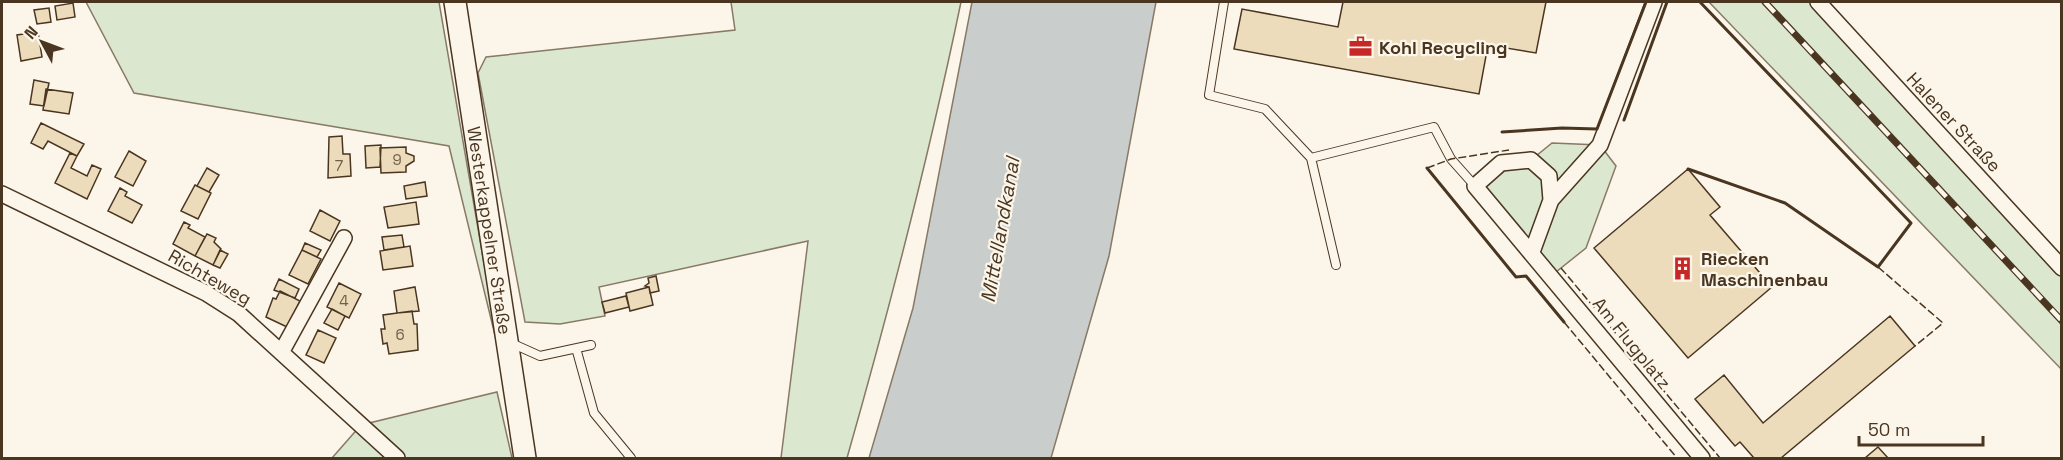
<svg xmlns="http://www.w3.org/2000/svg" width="2063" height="460" font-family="'Space Grotesk',sans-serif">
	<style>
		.green { fill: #dce7d0; stroke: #887966; stroke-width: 1.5 }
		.water { fill: #c9cecd; stroke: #887966; stroke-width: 1.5 }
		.building { fill: #ecdcbc; stroke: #4a3520; stroke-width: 1.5 }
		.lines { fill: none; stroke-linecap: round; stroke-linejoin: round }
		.lane-casing { stroke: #4a3520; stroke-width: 10 }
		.street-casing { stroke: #4a3520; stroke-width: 18 }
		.secondary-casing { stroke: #4a3520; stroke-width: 24 }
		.lane { stroke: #fbf6e9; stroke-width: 8 }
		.street { stroke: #fbf6e9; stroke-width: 15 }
		.secondary { stroke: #fbf6e9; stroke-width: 21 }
		.rail-casing { stroke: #4a3520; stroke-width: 7 }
		.rail { stroke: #fbf6e9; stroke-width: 4.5; stroke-dasharray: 14; stroke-linecap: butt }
		.fence { stroke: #4a3520; stroke-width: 1.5; stroke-dasharray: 8 3; stroke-linecap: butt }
		.wall { stroke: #4a3520; stroke-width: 3 }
		.labels { text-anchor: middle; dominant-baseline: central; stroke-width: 4.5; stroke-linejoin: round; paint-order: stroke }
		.number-label { font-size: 15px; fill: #725f47 }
		.poi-label { font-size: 18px; font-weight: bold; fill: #4a3520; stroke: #fbf6e9; text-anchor: start }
		.street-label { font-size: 18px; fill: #4a3520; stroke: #fbf6e9 }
		.water-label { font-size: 20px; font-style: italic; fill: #4a3520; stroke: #fbf6e9 }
	</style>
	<rect width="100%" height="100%" fill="#fbf6e9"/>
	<!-- green -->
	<path class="green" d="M86,2H439L500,356L449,146L134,93Z
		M731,2H961C929,156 890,307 847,458H781L808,241L599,287L605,316L560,324L525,322L478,73L486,57L735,30Z
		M1709,2H1818L2061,268V369Z
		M1552,143L1600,145L1616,166L1586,248L1551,276L1475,186L1501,163L1531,160Z
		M497,392L512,458H332L361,425Z"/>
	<!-- water -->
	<path class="water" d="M972,2H1156L1109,256L1051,458H869L913,308Z"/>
	<!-- building -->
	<path class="building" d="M1343,2H1546L1536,53L1488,45L1479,94L1234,49L1242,9L1338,27Z
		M73,3L75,17L57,20L55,6Z
		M49,8L51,22L37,24L34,10Z
		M38,32L42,57L21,61L17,35Z
		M34,80L49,83L44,106L30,104Z
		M46,89L73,93L69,114L43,110Z
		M41,123L84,144L77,156L48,141L43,149L31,143Z
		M342,136L343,154H350L351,176L328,178L329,137Z
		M381,145L380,167L366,168L365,146Z
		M406,147V153L414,156V161L406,166V172L381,173L380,148Z
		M129,151L146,161L133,186L115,177Z
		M70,153L77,156L71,168L87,176L92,165L101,169L87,199L55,183Z
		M207,168L219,175L209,192L197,186Z
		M1688,169L1720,207L1710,215L1772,287L1688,358L1594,248Z
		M425,182L427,196L406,199L404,186Z
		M195,185L211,193L198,219L181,211Z
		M120,188L127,192L125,196L142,205L132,223L108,211Z
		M416,202L419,224L388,228L384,207Z
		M320,210L340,221L330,241L310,231Z
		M184,222L190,225L188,228L205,237L195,256L173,244Z
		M207,234L216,238L214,242L221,249L213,265L195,256Z
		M402,235L404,247L384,250L382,237Z
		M305,243L321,250L317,257L302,250Z
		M410,246L413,266L383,270L380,251Z
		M220,250L228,254L220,268L213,265Z
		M302,250L321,259L308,284L289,275Z
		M656,276L659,291L650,293L649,287L645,286L649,283L648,278Z
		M279,279L299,289L295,298L274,290Z
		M339,283L361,294L349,318L327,307Z
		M415,287L419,311L397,313L394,291Z
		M649,287L653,305L630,311L626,293Z
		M280,291L300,301L287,327L266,317L273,298L276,299Z
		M626,296L629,307L605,313L602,302Z
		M332,309L345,316L338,330L324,323Z
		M412,311L414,324H417L418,350L389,354L387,343L383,344L381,329H385L383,315Z
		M1890,316L1915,346L1781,458H1754L1740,442L1735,446L1695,399L1724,375L1763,423Z
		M318,330L336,338L324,363L306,355Z
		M1878,447L1888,458H1865Z"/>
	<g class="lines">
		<defs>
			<path id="lane" d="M1224,2L1209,95L1265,109L1311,158
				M1336,265L1311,158L1434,127L1451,159L1475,186
				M511,343L540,356L591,345
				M576,348L594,413L631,458"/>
			<path id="street" d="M1654,2L1600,145L1551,200L1549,176L1531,160L1501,163L1475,186L1702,458
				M1818,2L2062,268
				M2,194L206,293L239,314L397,458
				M1532,252L1551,200
				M282,351L344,238"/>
			<g id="secondary">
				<path id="s1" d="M455,2L525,458"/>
			</g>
		</defs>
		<!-- lane casing -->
		<use href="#lane" class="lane-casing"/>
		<!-- street casing -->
		<use href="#street" class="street-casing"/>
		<!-- secondary casing -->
		<use href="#secondary" class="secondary-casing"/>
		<!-- lane -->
		<use href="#lane" class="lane"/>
		<!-- street -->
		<use href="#street" class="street"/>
		<!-- secondary -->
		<use href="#secondary" class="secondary"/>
		<defs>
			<path id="rail" d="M1765,2L2062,321"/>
		</defs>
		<!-- rail casing -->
		<use href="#rail" class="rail-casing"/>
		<!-- rail -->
		<use href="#rail" class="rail"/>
		<!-- fence -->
		<path class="fence" d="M1427,168L1451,159L1509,150
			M1878,267L1943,323L1915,346
			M1561,268L1720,458
			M1564,322L1677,458"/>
		<!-- wall -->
		<path class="wall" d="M1624,120L1667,2
			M1502,132L1562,128L1597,129L1646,2
			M1427,168L1516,277L1526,276L1564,322
			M1688,169L1785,203L1878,267L1911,223L1700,2"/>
	</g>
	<!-- icons -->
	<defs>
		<symbol id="office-bare" viewBox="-9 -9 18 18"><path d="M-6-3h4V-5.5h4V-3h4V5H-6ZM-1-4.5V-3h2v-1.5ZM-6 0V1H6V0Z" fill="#c62828" stroke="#fbf6e9" stroke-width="2.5" paint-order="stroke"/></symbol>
		<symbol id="building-bare" viewBox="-9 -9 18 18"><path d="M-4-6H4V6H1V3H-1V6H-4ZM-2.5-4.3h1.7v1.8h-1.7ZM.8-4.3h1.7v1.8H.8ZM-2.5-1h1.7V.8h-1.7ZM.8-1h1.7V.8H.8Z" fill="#c62828" stroke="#fbf6e9" stroke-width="2.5" paint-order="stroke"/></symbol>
	</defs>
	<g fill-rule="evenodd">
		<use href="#office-bare" x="1344" y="30" width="33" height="33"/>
		<use href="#building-bare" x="1666" y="252" width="33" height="33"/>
	</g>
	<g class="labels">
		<!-- number labels -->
		<g class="number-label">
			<text x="397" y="159">9</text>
			<text x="339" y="165">7</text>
			<text x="344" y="300">4</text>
			<text x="400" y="334">6</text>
		</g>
		<!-- poi labels -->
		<g class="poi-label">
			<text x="1379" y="47">Kohl Recycling</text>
			<text x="1701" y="258">Riecken<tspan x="1701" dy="21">Maschinenbau</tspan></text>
		</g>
		<!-- street labels -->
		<g class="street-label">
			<text transform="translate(1954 122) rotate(47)">Halener Straße</text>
			<text stroke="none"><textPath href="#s1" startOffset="231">Westerkappelner Straße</textPath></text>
			<text transform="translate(210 277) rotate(30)">Richteweg</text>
			<text transform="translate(1632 343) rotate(51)">Am Flugplatz</text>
		</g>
		<!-- water labels -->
		<g class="water-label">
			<text transform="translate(1000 230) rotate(-80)">Mittellandkanal</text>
		</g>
	</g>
	<!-- border -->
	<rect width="2063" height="460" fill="none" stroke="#4a3520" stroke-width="6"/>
	<!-- north arrow -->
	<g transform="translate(42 42) rotate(311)" stroke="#fbf6e9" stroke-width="4.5" paint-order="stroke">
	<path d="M0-4.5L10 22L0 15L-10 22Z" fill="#4a3520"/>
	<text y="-9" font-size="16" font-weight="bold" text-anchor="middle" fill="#4a3520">N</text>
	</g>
	<!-- scale -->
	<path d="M1859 436v9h124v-9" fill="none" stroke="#4a3520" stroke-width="3"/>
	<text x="1868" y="436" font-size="18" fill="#4a3520" stroke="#fbf6e9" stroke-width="4.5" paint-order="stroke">50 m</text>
</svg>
